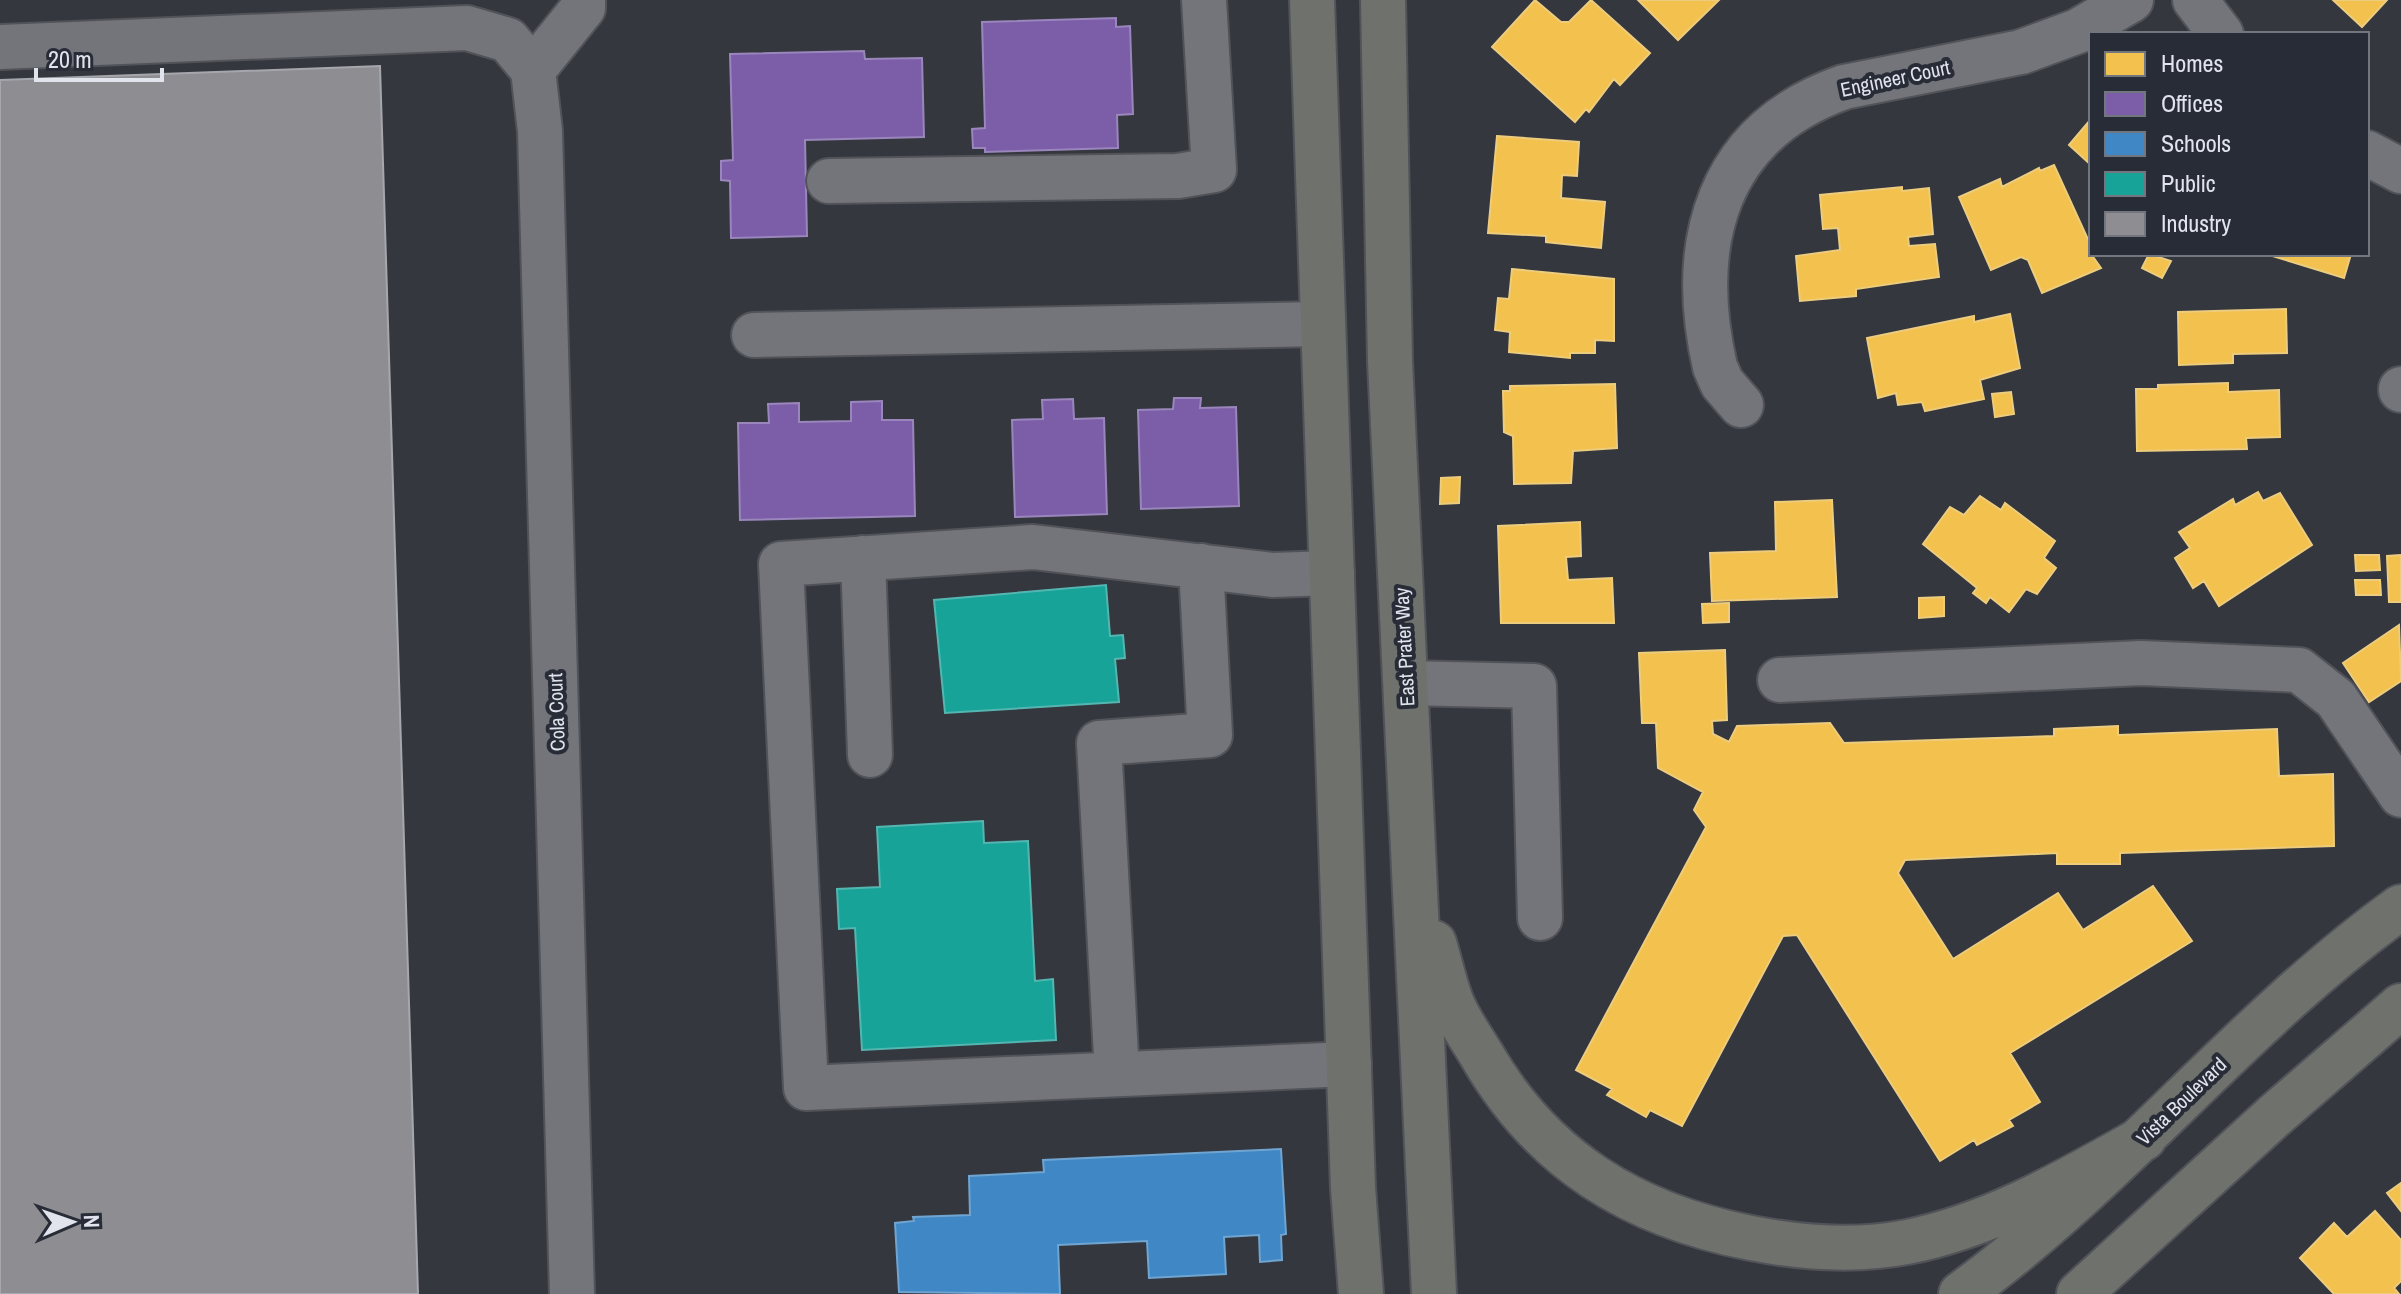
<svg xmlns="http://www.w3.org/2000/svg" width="2401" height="1294" font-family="'Archivo Narrow',sans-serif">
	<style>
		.homes { fill: #f2c14e; stroke: #edcc7d; stroke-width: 2 }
		.offices { fill: #7b5ea7; stroke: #9a86bc; stroke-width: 2 }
		.schools { fill: #3f88c5; stroke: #70a4d1; stroke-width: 2 }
		.public { fill: #17a398; stroke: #54b6b1; stroke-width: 2 }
		.industry { fill: #8d8d92; stroke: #a6a7ad; stroke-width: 2 }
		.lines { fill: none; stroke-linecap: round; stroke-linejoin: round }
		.minor-casing { stroke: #515359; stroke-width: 48 }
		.major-casing { stroke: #515359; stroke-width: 48 }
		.minor { stroke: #73757a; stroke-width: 44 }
		.major { stroke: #6f726c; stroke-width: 44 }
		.labels { text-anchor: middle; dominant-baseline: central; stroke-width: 8; stroke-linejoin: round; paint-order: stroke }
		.street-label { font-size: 20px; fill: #e1e4ec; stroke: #272c37 }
	</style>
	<rect width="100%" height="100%" fill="#34373e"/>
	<!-- homes -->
	<path class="homes" d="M1535,0L1561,22H1569L1591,0L1650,53L1620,85L1614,79L1589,112L1586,109L1575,122L1492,47Z
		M1638,0H1719L1678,40Z
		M2333,0H2387L2362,27Z
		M2091,119V165L2069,145Z
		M1497,136L1579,142L1577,176L1562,175L1561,198L1605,202L1601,248L1546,242V236L1488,233Z
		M2054,165L2091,246V254L2101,268L2042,293L2028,260L2021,257L1991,270L1959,197L2000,179L2002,187L2039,168L2040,171Z
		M1902,187V191L1929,188L1933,234L1908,237L1909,246L1935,244L1939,277L1856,289V296L1800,301L1796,256L1840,250L1838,228L1823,229L1820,195Z
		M2149,254L2171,261L2162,278L2142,268Z
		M2266,254H2351L2344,278Z
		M1512,269L1614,279V341L1595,340V353H1570V358L1509,352L1510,332L1495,330L1498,298L1509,299Z
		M2286,309L2287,353L2233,354V363L2179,365L2178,312Z
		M2010,314L2020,368L1980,380L1984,399L1925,411L1922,402L1898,405L1896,393L1878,398L1867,338L1974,316V322Z
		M2228,383V392L2279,390L2280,437L2246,438L2247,449L2137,451L2136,389H2158V385Z
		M1615,384L1617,448L1573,451L1571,483L1514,484L1513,436L1504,432L1503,391H1510V386Z
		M2011,392L2014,414L1995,417L1992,394Z
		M1460,477L1459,503L1440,504L1441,478Z
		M2258,492L2263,501L2280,493L2312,545L2219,606L2204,581L2193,588L2175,558L2190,548L2179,532L2233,499L2235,505Z
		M1980,496L2001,510L2005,503L2055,541L2044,558L2056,568L2037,594L2026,589L2009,612L1990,597L1986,603L1973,593L1977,588L1923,544L1950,507L1964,515Z
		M1832,500L1837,597L1712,601L1710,553L1776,551L1775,502Z
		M1580,522L1581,556L1566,557L1568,580L1612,578L1614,623H1501L1498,526Z
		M2355,555H2379L2380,570L2356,571Z
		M2401,555V602H2389L2387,556Z
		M2355,580H2380L2381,595H2356Z
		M1944,597V616L1919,618V598Z
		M1729,603V622L1703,623L1702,604Z
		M2399,625L2401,681L2369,702L2343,663Z
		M1725,650L1727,720L1712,721L1713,734L1729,742L1737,726L1830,723L1844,743L2054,736V729L2118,726V735L2277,729L2279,776L2333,774L2334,846L2120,853V864H2057V853L1905,860L1898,873L1953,959L2058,893L2083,930L2153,886L2192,941L2010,1053L2040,1102L2009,1120L2013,1126L1977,1145L1974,1140L1940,1161L1797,935L1783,936L1682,1126L1650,1110L1646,1117L1607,1095L1612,1089L1576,1070L1706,827L1694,810L1703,792L1658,768L1656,723H1642L1639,653Z
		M2401,1183V1211L2387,1193Z
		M2375,1211L2401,1240V1281L2394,1288L2399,1294H2334L2300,1258L2334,1223L2347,1237Z"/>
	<!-- offices -->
	<path class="offices" d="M1116,18V27L1130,26L1133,114L1117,115L1118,148L985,152V148H973L972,129L985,128L982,22Z
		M864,51L865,59L922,58L924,137L805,140L807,236L731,238L730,181L721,180V161L733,160L730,54Z
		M1174,398H1201L1200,408L1236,407L1239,506L1141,509L1138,410L1173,409Z
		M1073,399L1074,419L1104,418L1107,514L1015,517L1012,420L1043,419L1042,400Z
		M882,401V420H913L915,516L740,520L738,423H769L768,404L799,403V422L851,421V402Z"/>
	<!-- schools -->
	<path class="schools" d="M1281,1149L1286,1234L1281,1235L1282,1260L1260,1262L1259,1235L1224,1237L1226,1274L1149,1278L1147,1241L1058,1245L1060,1294L899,1292L895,1223L914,1221L913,1217L970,1215L969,1176L1044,1172L1043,1160Z"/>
	<!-- public -->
	<path class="public" d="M1106,585L1110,636L1123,635L1125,658L1115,659L1119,702L945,713L934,600Z
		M983,821L984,843L1028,841L1035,981L1053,979L1056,1040L862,1050L855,928L839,929L837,889L880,887L877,827Z"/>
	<!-- industry -->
	<path class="industry" d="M380,66L418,1294H0V80Z"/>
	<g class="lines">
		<defs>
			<path id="minor" d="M2195,0L2221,34
				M0,47L467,28L508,40L533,70L540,131L572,1294
				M533,70L583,8V0
				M2367,153L2401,171
				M829,181L1178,176L1214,170L1204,0
				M754,335L1323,324
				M2401,390V389
				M1741,405L1722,383L1715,367C1687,243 1716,132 1844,87L2021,52L2078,31L2131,0
				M863,558L870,755
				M1332,573L1272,575L1033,547L781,564L806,1088L1349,1064
				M1780,680L2141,663L2299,670L2336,699L2401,795
				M1406,683L1534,686L1540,918
				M1117,1074L1099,743L1210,735L1201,566"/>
			<path id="major" d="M1312,0L1353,1188L1361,1294
				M1383,0L1390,361L1434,1294
				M1434,943C1440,962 1444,983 1451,1001C1458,1020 1471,1037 1481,1054C1542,1160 1632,1215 1751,1238C1802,1248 1855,1252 1907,1242C1993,1225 2069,1180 2144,1138
				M1961,1294C2120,1179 2242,1021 2401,907
				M2079,1294L2274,1116L2401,1006"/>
		</defs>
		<!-- minor casing -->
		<use href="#minor" class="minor-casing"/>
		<!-- major casing -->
		<use href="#major" class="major-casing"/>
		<!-- minor -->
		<use href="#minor" class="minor"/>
		<!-- major -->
		<use href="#major" class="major"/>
	</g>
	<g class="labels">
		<!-- street labels -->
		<g class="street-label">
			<text transform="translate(1895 78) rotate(-12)">Engineer Court</text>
			<text transform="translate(1404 647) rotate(-93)">East Prater Way</text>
			<text transform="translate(556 712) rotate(-92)">Cola Court</text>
			<text transform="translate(2181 1101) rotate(-44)">Vista Boulevard</text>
		</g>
	</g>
	<!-- legend -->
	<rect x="2089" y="32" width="280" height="224" fill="#272c37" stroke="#71767f" stroke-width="2"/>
	<rect x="2105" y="52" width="40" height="24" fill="#f2c14e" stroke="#71767f" stroke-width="2"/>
	<text x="2161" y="72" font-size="24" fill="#e1e4ec">Homes</text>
	<rect x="2105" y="92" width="40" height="24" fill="#7b5ea7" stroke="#71767f" stroke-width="2"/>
	<text x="2161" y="112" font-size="24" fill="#e1e4ec">Offices</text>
	<rect x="2105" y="132" width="40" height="24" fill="#3f88c5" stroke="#71767f" stroke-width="2"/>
	<text x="2161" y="152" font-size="24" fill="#e1e4ec">Schools</text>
	<rect x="2105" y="172" width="40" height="24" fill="#17a398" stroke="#71767f" stroke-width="2"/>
	<text x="2161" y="192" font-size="24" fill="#e1e4ec">Public</text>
	<rect x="2105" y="212" width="40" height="24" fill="#8d8d92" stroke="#71767f" stroke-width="2"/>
	<text x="2161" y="232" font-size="24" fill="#e1e4ec">Industry</text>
	<!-- north arrow -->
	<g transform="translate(72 1222) rotate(88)" stroke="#272c37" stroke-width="6" paint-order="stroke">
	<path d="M0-6L14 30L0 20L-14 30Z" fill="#e1e4ec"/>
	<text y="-12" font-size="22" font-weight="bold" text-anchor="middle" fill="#e1e4ec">N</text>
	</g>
	<!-- scale -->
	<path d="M36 68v12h126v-12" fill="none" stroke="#e1e4ec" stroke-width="4"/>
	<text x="48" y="68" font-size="24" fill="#e1e4ec" stroke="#272c37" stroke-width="6" paint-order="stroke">20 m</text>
</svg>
